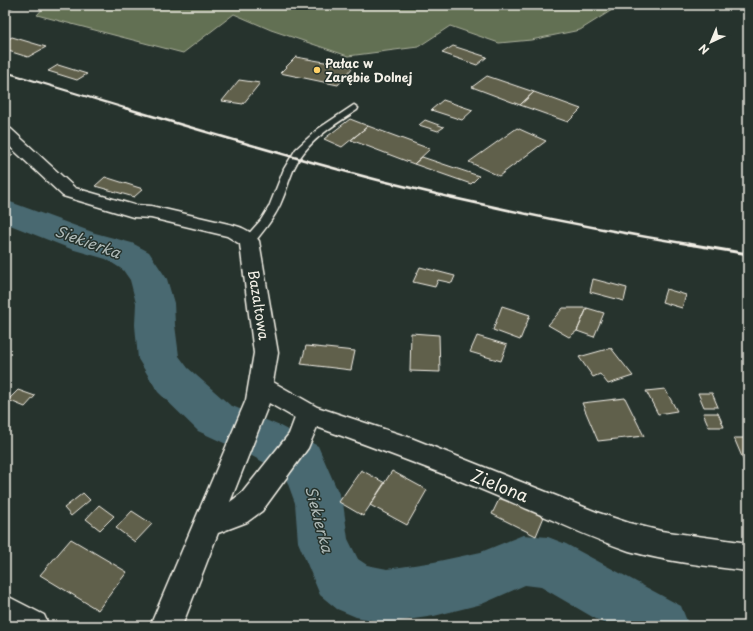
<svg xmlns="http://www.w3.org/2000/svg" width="753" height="631" font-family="'Playpen Sans',sans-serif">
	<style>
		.green { fill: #627052; stroke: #abb09d }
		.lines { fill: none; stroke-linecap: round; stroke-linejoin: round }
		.river { fill: #4a6971; fill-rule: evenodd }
		.building { fill: #61604c; stroke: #f4f1e8 }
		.service-casing { stroke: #f4f1e8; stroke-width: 3 }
		.minor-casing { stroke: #f4f1e8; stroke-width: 3 }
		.secondary-casing { stroke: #f4f1e8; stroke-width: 3 }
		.service { fill: #26332d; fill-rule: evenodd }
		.minor { fill: #26332d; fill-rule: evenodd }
		.secondary { fill: #26332d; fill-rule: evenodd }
		.rail-far2 { stroke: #f4f1e8; stroke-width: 2 }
		.rail-far1 { stroke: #f4f1e8; stroke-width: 2.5 }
		.rail { stroke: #f4f1e8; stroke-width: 3 }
		.poi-dot { fill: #ffd166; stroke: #26332d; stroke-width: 1.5 }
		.labels { text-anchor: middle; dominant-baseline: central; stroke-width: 3; stroke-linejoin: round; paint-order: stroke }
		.far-poi-label { font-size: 12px; font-weight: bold; fill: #f4f1e8; stroke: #26332d; text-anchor: start }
		.street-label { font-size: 14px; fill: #f4f1e8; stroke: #26332d }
		.water-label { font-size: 15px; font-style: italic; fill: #b0bbb8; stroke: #26332d }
		.near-street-label { font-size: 17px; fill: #f4f1e8; stroke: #26332d }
	</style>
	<rect width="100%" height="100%" fill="#26332d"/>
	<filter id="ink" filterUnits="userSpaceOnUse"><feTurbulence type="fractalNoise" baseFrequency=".025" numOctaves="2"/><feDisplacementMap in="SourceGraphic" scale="8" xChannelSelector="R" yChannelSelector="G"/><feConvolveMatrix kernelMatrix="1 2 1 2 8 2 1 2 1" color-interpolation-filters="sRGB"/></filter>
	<g filter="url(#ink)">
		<!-- green -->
		<path class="green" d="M46,5H620L580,30L531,40L499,43L450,26L418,47L348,56L271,30L234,14L183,53L37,15Z"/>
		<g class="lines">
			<!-- river -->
			<path class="river" d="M5,200L95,233L132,243L149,252L167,279L174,303L175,325L179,356L188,368L230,405L280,426L318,446L343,503L348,539L358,559L367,565L387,569L434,562L481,552L523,535L548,537L566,544L681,606L689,626H608L541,587L525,585L482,604L434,616L387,623L356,617L337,609L320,595L298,542L295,503L284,473L248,454L198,431L158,392L138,359L135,325L136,303L130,280L123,270L106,259L71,249L5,223Z"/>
		</g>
		<!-- building -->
		<path class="building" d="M5,5H17L5,11Z
			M12,37L46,47L28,57L5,50V41Z
			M453,46L487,57L477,65L442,53Z
			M296,57L353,67L338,85L280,73Z
			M58,65L87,74L77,80L48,71Z
			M487,76L534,92L520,105L472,87Z
			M239,80L260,83L243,104L222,101Z
			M534,92L581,109L568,122L520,105Z
			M443,100L473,110L462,120L431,110Z
			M350,119L368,126L342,147L324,139Z
			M425,120L444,127L438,131L419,125Z
			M368,126L430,149L414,164L351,140Z
			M517,128L546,141L499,176L469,162Z
			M5,151L13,155L5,160Z
			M422,157L479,176L471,184L414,164Z
			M105,177L143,189L134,197L95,186Z
			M420,267L455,276L452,283L438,280L435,287L413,282Z
			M593,279L627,288L624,301L590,292Z
			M666,289L686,295L682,308L662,302Z
			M502,306L530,315L520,340L493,330Z
			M563,308H587L577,331L569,337L548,325Z
			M587,308L604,313L594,337L577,331Z
			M411,333L439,335L440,372L410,371Z
			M477,336L507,345L501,361L470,352Z
			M306,346L355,351L351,370L301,364Z
			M611,348L633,376L608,384L600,374L593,377L579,357Z
			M665,389L677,411L658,414L646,391Z
			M18,390L35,396L25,407L8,400Z
			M698,393H712L718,407H704Z
			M625,398L644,436L598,441L582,403Z
			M703,413H718L724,427H709Z
			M734,438H748V471Z
			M361,470L385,483L363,516L339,502Z
			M392,471L427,490L407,525L370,505Z
			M503,491L546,512L536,536L492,514Z
			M83,493L90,500L71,516L64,508Z
			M99,505L114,516L100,530L86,519Z
			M132,511L152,524L135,542L116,528Z
			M71,539L127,572L98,610L40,575Z"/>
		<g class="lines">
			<defs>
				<path id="service" d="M354,105L358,108L357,110C339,122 318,134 304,152C292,166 289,184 282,200C276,216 264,230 253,244H245L244,241L245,238L261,220L269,207L284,169L296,149L318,129Z"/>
				<path id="minor" d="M5,128L11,129L75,188L134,205L151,206L233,225C242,227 254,233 259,241L278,353L273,382L317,407L411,438L599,513L629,523L661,531L748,543V571C708,566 667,562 629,551C584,536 541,514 497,496C438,471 378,449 317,427L308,448L262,511L247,522L218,533L182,626H150L246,400L254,353L240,244L227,236L151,218L133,217L63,196L5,142ZM269,403L295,418L289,434L242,493L230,502Z"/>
				<path id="secondary" d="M5,595L44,615L49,626H5Z"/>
			</defs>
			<!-- service casing -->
			<use href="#service" class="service-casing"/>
			<!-- minor casing -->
			<use href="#minor" class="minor-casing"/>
			<!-- secondary casing -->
			<use href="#secondary" class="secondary-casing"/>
			<!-- service -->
			<use href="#service" class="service"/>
			<!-- minor -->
			<use href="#minor" class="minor"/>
			<!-- secondary -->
			<use href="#secondary" class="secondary"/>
			<!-- rail-far2 -->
			<path class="rail-far2" d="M5,72L128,109"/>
			<!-- rail-far1 -->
			<path class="rail-far1" d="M125,108C209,133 293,158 378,180C482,206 588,228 694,245"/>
			<!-- rail -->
			<path class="rail" d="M688,244L748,254"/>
		</g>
	</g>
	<!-- markers -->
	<circle class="poi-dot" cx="317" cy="70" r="4"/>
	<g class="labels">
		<!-- far-poi labels -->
		<g class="far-poi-label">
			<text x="325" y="63">Pałac w<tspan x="325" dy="14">Zarębie Dolnej</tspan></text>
		</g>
		<!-- street labels -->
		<g class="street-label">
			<text transform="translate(259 305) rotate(81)">Bazaltowa</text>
		</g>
		<!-- water labels -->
		<g class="water-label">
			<text transform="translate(88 241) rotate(20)">Siekierka</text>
			<text transform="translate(320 519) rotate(75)">Siekierka</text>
		</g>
		<!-- near-street labels -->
		<g class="near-street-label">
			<text transform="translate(500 485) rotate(22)">Zielona</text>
		</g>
	</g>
	<!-- margin -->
	<rect width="753" height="631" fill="none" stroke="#26332d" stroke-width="20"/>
	<rect x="10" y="10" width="733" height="611" fill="none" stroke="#f4f1e8" stroke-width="1.5" filter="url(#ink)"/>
	<!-- north arrow -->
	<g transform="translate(711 42) rotate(224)" stroke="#26332d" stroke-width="3" paint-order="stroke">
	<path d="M0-3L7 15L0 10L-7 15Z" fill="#f4f1e8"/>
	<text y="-6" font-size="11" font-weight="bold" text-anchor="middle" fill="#f4f1e8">N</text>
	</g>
</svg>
